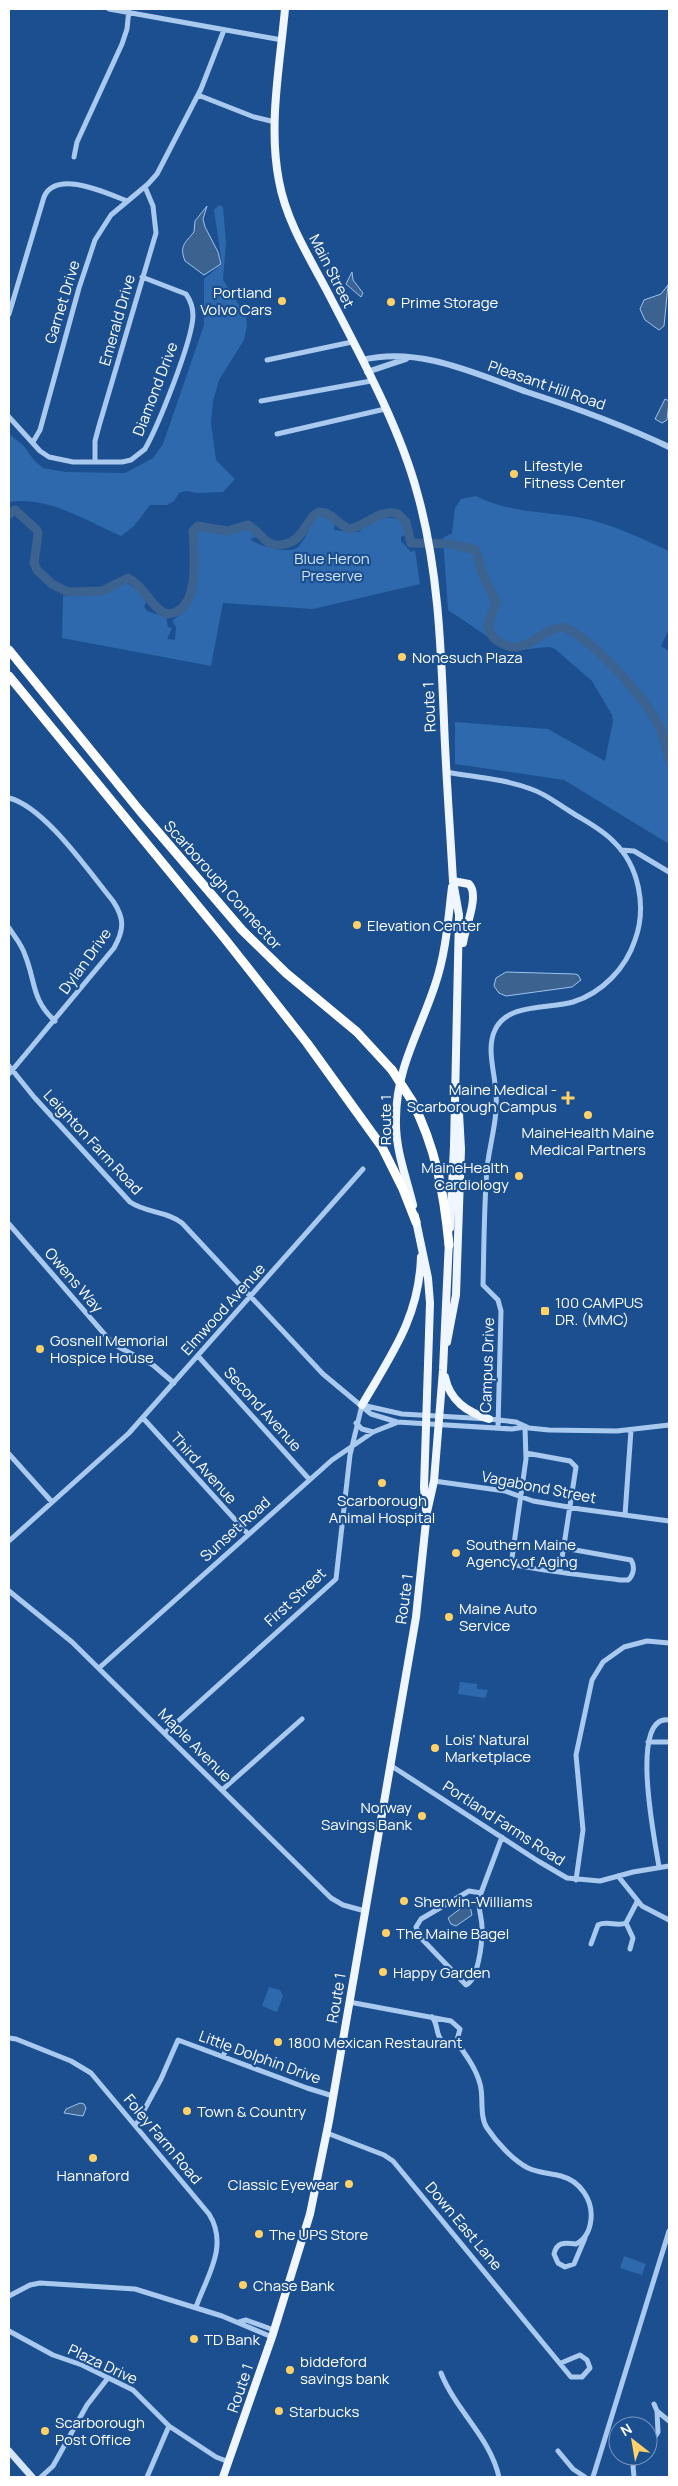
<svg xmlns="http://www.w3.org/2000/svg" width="678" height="2486" font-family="Manrope,sans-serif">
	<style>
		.green { fill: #2e69ad }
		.water { fill: #3c6290; stroke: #9cc4f0 }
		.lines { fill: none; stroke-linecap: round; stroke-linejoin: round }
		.river { stroke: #3c6290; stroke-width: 9 }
		.minor { stroke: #a9c9ee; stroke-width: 5 }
		.tertiary { stroke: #a9c9ee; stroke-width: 6 }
		.secondary { stroke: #d6e6fa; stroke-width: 7 }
		.primary { stroke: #f0f6ff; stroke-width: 8 }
		.motorway { stroke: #fff; stroke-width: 9 }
		.motorway-bridge { stroke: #fff; stroke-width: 9 }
		.poi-dot { fill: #ffd166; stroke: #1b4f8f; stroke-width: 2 }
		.labels { text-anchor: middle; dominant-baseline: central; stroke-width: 4.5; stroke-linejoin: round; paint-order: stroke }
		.street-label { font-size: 15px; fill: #fff; stroke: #1b4f8f }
		.poi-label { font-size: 15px; fill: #fff; stroke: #1b4f8f; text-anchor: start }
		.park-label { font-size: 15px; fill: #cfe3fa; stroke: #1b4f8f }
	</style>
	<rect width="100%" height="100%" fill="#1b4f8f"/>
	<!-- green -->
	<path class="green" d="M219,205L223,207L226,242L223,280L246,316L247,326L244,340L219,380L213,401L211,423L216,460L235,479L223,492L197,493L186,491L179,493L174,501L167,505H150L134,526L121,536C86,521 49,496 9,502V434L23,445L34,460L43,468L66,472L125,473L153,458L163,444L204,325V279L222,264L214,210Z
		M476,496C511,514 549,511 587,519C616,526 643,539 669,551V629L661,646L669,651V844L564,780L455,764V722L548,729L605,761L613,721L612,715L592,681L555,649L549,647L509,651L448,610L443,538L452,533L455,508L461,499Z
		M321,515L335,522L334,530L359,532L371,521L380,517L401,519L407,534L401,537V541L411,552L415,550L420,584L313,609L223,603L211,666L62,638L63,596L108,592L124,581L149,598L144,606L147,611L166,617L168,627L172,628L167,639L175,640L176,627L172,621L187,609L195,593L198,548L195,537L197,531C207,526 217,534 228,534C236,534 242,529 251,530L256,537L250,539C258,546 290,555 298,547C308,537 309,523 321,515Z
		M460,1682L477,1684V1689L488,1690L485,1698L458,1694Z
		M269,1987L280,1990L283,1996L277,2012L262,2006Z
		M624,2256L646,2264L642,2275L620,2268Z"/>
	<!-- water -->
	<path class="water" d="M207,206L203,219L205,227L218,252L221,264L204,275L185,261C179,246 185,243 194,232L195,221Z
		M352,272L353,280L363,293L361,297L346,284Z
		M668,285L664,326L659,330L645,320L640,309L644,300L661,294Z
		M665,399L669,401L667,420L662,423L655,419Z
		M506,972L575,974L578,975L581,980L572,987L506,996L499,993L494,986L496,978Z
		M469,1902L472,1915L456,1926L451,1924L448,1918Z
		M80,2103L84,2104L86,2108L83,2116L64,2113L66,2109Z"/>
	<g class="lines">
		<!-- river -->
		<path class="river" d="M9,514L15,510L37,530L38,534L34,563L37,570L52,584L68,592L102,591L128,578C145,586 153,611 168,614C201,611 194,555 193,531L198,526L227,531L248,525C263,533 266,553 291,542C304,537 310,513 320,512C332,512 339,526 350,529C367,526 379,508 398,514L406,522L411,543L451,544L476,550L481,570L496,602L488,625C490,634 493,639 501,643C526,657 538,630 563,627C591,637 646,699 659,726C664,736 666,748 669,759"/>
		<!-- minor -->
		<path class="minor" d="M109,9L282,40
			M198,95L254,117L275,122
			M74,157L77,142L122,44L127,29L129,9
			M9,314L44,197C56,169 106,193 127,201
			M267,360L352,342
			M261,401L371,381
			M9,417L40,451L49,457L73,462H122L131,460L145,449C158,426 192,342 193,316C193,308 191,301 186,294L142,277
			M277,434L385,409
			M33,442L40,430L79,288L95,240L111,215L148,184L157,174L201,89L224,30
			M95,462V441L99,426L156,233L153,206L145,187
			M446,772C474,777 505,779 531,789C546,794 558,804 571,812C585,821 602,829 614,842C639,866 647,907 635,940C626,968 602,993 573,1002C549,1009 507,1003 495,1030C486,1048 495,1073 496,1093C498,1119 490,1142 487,1168C484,1206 484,1246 483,1285L498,1300L501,1311L498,1427
			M9,798C45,807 89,872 113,901C125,919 124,930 114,948L9,1074
			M621,850L634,851L669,872
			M9,928C15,937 22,945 25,955C36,982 31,999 55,1021
			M9,1066L34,1097L130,1202C146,1213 167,1211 182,1223L323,1374L371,1414L397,1422L512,1429L525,1427
			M9,1224L113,1344L153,1365L174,1383
			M198,1356L309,1479
			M362,1405L402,1414L489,1419L516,1422L529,1428L549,1430L617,1431L669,1425
			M143,1418L248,1534
			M356,1423L362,1429L373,1432
			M525,1427L526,1459L512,1558L513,1564C519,1568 605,1578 620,1580H628C634,1575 635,1566 631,1560L564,1548
			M526,1453L570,1461L576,1467L560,1571
			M9,1454L52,1502
			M434,1481L505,1491L533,1501L580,1509L669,1521
			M625,1515L631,1430
			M9,1541L129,1433L363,1169
			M9,1591L72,1642L331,1898L343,1905L365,1911
			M99,1668L332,1460L373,1432L396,1423
			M165,1733L336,1579L350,1455L362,1405
			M648,1742H669
			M390,1765L538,1861L567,1878L600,1881L633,1872L669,1866
			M222,1790L302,1719
			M659,1867C656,1846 628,1714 669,1720
			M618,1876L642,1906L669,1920
			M576,1880L583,1830L576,1755L592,1680L603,1662L624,1647L647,1641L669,1643
			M469,1891L481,1893C476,1910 483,1916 482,1931C482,1944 478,1980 466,1985L420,1937L416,1927L421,1919Z
			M481,1893L502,1837
			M626,1923L633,1938L630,1949
			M591,1944L598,1925C607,1920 617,1927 626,1923L637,1902
			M349,2002L451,2021L460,2029L457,2040L451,2043L442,2041C435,2034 439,2025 432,2017
			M9,2038L16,2039L71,2061L91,2073L209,2214C229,2246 207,2276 196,2307
			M456,2041C465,2054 476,2068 480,2084C484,2097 479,2116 487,2128C497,2143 513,2160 528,2168C538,2173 550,2173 561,2176C580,2181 593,2200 591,2219C590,2230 586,2239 576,2244C566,2243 557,2241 554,2254L558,2263L565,2267L574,2264L585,2238
			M223,2057L227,2046
			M136,2125L161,2079L178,2040L307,2088L333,2096
			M327,2133L384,2155L393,2161L571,2377H582L590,2368L587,2360L580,2355L561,2363
			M9,2296L30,2285L40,2283L135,2289L222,2316L272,2337
			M239,2322L246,2320L274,2330
			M9,2331L53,2355L82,2365L133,2390L169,2426L216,2457L229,2462
			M441,2373C456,2411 490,2437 499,2477
			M654,2404L657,2411L669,2421
			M648,2447L658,2432L657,2411
			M558,2451L573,2469L585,2477
			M41,2477L53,2466L87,2405L108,2378
			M147,2477L169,2426
			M593,2477L669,2231
			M634,2477L633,2466L638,2456"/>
		<!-- tertiary -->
		<path class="tertiary" d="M362,360C418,346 474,373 527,392C576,408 623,425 669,447
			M367,372L406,359"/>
		<!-- secondary -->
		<path class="secondary" d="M9,2451L32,2477"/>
		<!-- primary -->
		<path class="primary" d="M285,9C280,65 268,125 279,181C286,220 308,255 326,289C358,351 399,425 417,492C438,566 441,646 444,722C446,775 450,828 453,881L459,915L454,1146L450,1228
			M453,881L469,884C480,895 465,928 463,943
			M413,1205C406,1176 395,1149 396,1119C396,1068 420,1031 435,985C446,953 448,920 452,887
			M415,1216L428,1278L430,1303L424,1488L426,1510
			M447,1342L456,1295L461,1149L459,1113
			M445,1377C450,1401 467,1412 489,1419
			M362,1405C391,1355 419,1318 421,1257
			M223,2477L272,2337L310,2214L329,2121L416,1617L427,1512L434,1481L443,1370L449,1240"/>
		<!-- motorway -->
		<path class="motorway" d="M9,650L140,811L242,930L286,973L357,1032L392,1070
			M9,676L225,939L307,1043L382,1147L403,1189L416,1222
			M412,1101C436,1148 444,1193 449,1245"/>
		<!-- motorway-bridge -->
		<path class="motorway-bridge" d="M392,1070L412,1101"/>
	</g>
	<!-- markers -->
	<g class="poi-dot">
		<circle cx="282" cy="301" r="5"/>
		<circle cx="391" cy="302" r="5"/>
		<circle cx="514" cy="474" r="5"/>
		<circle cx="402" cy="657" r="5"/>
		<circle cx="357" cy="925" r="5"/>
		<path d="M565.5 1090.5h5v5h5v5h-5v5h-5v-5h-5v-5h5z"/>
		<circle cx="588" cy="1115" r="5"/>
		<circle cx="519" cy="1176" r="5"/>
		<rect x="540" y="1306" width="10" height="10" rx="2.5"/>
		<circle cx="40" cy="1349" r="5"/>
		<circle cx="382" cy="1483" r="5"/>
		<circle cx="456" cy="1553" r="5"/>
		<circle cx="449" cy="1617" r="5"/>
		<circle cx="435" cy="1748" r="5"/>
		<circle cx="422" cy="1816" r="5"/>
		<circle cx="404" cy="1901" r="5"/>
		<circle cx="386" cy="1933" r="5"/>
		<circle cx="383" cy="1972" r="5"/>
		<circle cx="278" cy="2042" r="5"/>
		<circle cx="187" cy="2111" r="5"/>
		<circle cx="93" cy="2158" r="5"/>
		<circle cx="349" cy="2184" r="5"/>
		<circle cx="259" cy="2234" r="5"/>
		<circle cx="243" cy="2285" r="5"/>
		<circle cx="194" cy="2339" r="5"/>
		<circle cx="290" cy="2370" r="5"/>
		<circle cx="279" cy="2411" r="5"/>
		<circle cx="45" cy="2431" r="5"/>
	</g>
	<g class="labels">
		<!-- street labels -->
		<g class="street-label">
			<text transform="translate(332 271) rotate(63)">Main Street</text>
			<text transform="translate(62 302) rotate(-73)">Garnet Drive</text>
			<text transform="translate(117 320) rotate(-74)">Emerald Drive</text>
			<text transform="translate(547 385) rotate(19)">Pleasant Hill Road</text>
			<text transform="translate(155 389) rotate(-69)">Diamond Drive</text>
			<text transform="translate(429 707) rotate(-92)">Route 1</text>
			<text transform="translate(223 885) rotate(48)">Scarborough Connector</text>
			<text transform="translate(85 961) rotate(-54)">Dylan Drive</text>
			<text transform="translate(385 1120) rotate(-90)">Route 1</text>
			<text transform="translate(93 1142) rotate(47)">Leighton Farm Road</text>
			<text transform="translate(74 1280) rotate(49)">Owens Way</text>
			<text transform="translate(223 1309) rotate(-48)">Elmwood Avenue</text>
			<text transform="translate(487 1365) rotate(-88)">Campus Drive</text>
			<text transform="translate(263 1409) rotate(48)">Second Avenue</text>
			<text transform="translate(204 1468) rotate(48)">Third Avenue</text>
			<text transform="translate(539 1487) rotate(11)">Vagabond Street</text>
			<text transform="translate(235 1529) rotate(-42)">Sunset Road</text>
			<text transform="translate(295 1597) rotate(-43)">First Street</text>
			<text transform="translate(404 1599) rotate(-82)">Route 1</text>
			<text transform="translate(195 1745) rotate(45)">Maple Avenue</text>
			<text transform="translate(504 1823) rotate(33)">Portland Farms Road</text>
			<text transform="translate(336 1998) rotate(-80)">Route 1</text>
			<text transform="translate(260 2057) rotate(20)">Little Dolphin Drive</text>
			<text transform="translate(163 2139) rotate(50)">Foley Farm Road</text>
			<text transform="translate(464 2226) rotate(50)">Down East Lane</text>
			<text transform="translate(103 2364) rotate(25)">Plaza Drive</text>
			<text transform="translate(240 2388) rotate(-71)">Route 1</text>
		</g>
		<!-- poi labels -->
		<g class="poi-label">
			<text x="272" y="292" text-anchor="end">Portland<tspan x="272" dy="17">Volvo Cars</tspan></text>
			<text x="401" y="302">Prime Storage</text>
			<text x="524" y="465">Lifestyle<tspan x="524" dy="17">Fitness Center</tspan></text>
			<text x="412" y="657">Nonesuch Plaza</text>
			<text x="367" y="925">Elevation Center</text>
			<text x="557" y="1089" text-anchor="end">Maine Medical -<tspan x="557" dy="17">Scarborough Campus</tspan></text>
			<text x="588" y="1132" text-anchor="middle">MaineHealth Maine<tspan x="588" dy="17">Medical Partners</tspan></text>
			<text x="509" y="1167" text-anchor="end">MaineHealth<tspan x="509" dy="17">Cardiology</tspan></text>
			<text x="555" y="1302">100 CAMPUS<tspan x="555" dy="17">DR. (MMC)</tspan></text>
			<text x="50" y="1340">Gosnell Memorial<tspan x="50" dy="17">Hospice House</tspan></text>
			<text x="382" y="1500" text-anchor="middle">Scarborough<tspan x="382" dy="17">Animal Hospital</tspan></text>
			<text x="466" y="1544">Southern Maine<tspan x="466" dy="17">Agency of Aging</tspan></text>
			<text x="459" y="1608">Maine Auto<tspan x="459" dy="17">Service</tspan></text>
			<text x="445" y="1739">Lois' Natural<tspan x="445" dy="17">Marketplace</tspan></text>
			<text x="412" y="1807" text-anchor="end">Norway<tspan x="412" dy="17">Savings Bank</tspan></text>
			<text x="414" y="1901">Sherwin-Williams</text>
			<text x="396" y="1933">The Maine Bagel</text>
			<text x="393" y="1972">Happy Garden</text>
			<text x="288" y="2042">1800 Mexican Restaurant</text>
			<text x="197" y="2111">Town &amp; Country</text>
			<text x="93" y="2175" text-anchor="middle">Hannaford</text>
			<text x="339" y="2184" text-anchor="end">Classic Eyewear</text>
			<text x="269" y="2234">The UPS Store</text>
			<text x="253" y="2285">Chase Bank</text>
			<text x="204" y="2339">TD Bank</text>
			<text x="300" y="2361">biddeford<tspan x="300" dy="17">savings bank</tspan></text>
			<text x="289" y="2411">Starbucks</text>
			<text x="55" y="2422">Scarborough<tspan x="55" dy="17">Post Office</tspan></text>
		</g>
		<!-- park labels -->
		<g class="park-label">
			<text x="332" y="558">Blue Heron<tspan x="332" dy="17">Preserve</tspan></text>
		</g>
	</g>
	<!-- border -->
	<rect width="678" height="2486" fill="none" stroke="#ffffff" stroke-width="20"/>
	<!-- north arrow -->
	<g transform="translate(633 2441) rotate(329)"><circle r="24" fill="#1b4f8f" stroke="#7695bc"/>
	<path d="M0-4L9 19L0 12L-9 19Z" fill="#ffd166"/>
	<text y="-8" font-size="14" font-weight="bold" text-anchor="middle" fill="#ffffff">N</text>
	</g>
</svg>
